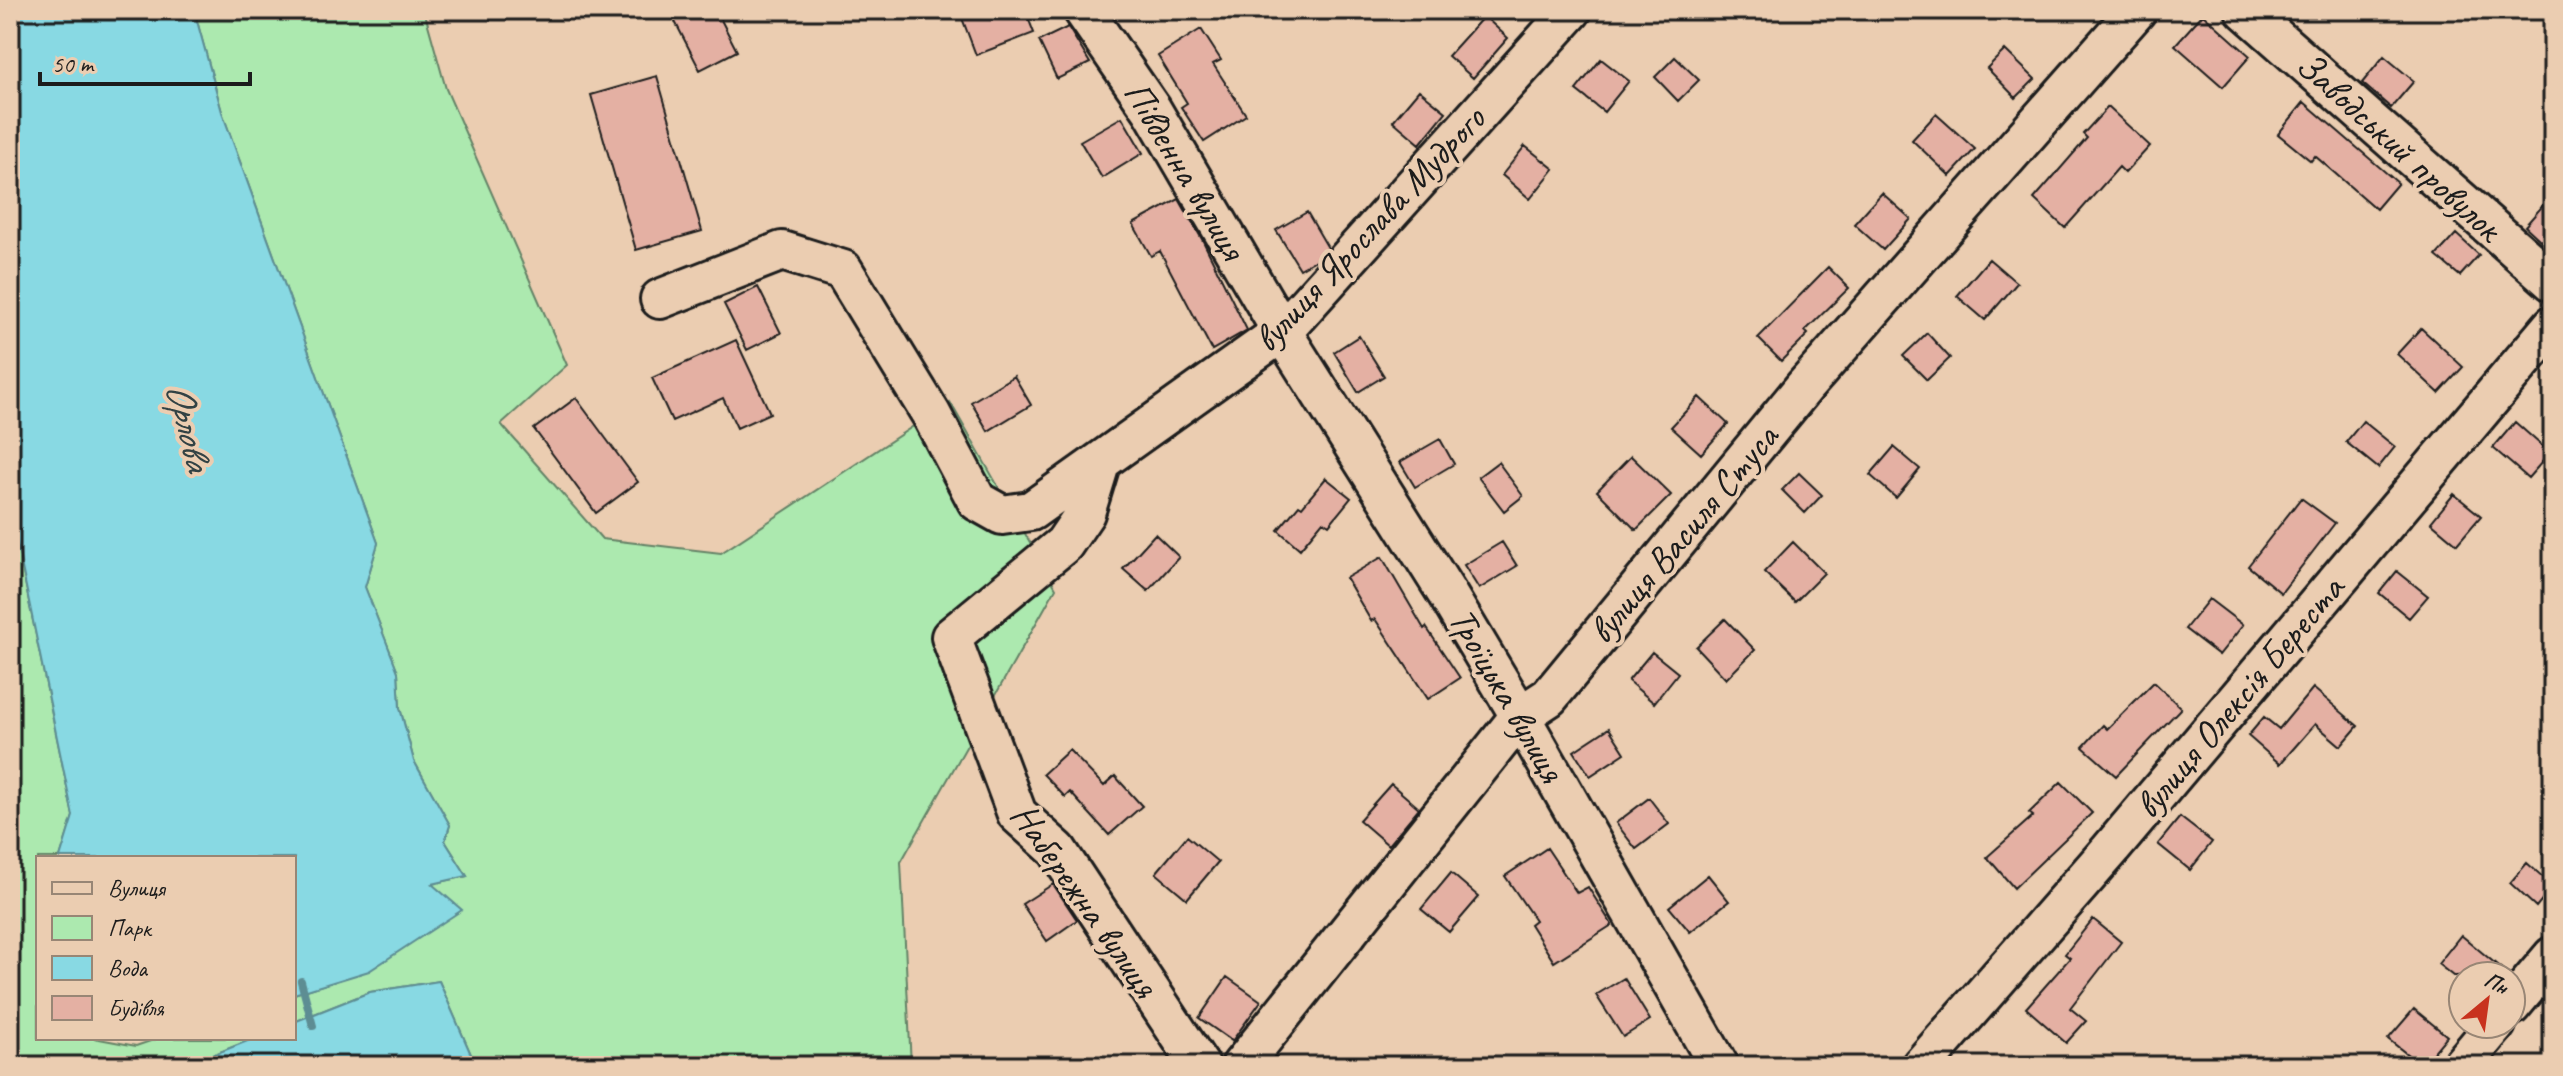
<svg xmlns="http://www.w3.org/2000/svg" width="2563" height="1076" font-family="Caveat,sans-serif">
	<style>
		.green { fill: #ace9af; stroke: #648266; stroke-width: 2 }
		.water { fill: #88d9e3; stroke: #5d8d93; stroke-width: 2 }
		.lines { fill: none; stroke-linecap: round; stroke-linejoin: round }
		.stream { stroke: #5d8d93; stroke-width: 8 }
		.building { fill: #e4b0a3; stroke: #1c1c1c; stroke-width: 2 }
		.minor-casing { stroke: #1c1c1c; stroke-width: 44 }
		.minor { stroke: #ebcdb1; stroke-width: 38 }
		.labels { text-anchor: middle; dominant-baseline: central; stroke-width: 8; stroke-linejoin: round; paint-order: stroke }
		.street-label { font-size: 38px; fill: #1c1c1c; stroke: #ebcdb1 }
		.water-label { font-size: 40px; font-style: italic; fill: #324244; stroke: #ebcdb1 }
	</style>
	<rect width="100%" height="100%" fill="#ebcdb1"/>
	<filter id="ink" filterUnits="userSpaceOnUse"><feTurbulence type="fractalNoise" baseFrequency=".0125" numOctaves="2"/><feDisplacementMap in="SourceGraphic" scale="16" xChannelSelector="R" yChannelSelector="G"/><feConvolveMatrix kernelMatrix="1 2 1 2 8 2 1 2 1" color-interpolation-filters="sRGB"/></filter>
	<g filter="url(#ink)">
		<!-- green -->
		<path class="green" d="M194,10H424L446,89L567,365L501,424L602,539L721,553L950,402L1056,588L901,862L911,1066H476L439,981L370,992L294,1022V994L369,970L461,910L431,884L467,876L445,841L450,825L414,761L400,708L398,672L365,587L378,543L222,112Z
			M10,509L73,816L60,858H38V1038H94L136,1046L159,1038H255L185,1066H10Z"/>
		<!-- water -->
		<path class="water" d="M10,10H194L222,112L378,543L365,587L398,672L400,708L414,761L450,825L445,841L467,876L432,884L462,910L369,971L294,994V858H60L73,816L10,509Z
			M439,981L476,1066H185L255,1038H294V1022L370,992Z"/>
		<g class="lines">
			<!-- stream -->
			<path class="stream" d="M301,981L313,1026"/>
		</g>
		<!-- building -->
		<path class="building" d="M669,10H716L737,51L700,70Z
			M959,10H1025L1034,33L976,55Z
			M2203,14L2250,56L2223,87L2175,45Z
			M1484,16L1508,38L1473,78L1448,56Z
			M1068,27L1090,63L1057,79L1039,41Z
			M1201,29L1221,60L1213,64L1246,115L1204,142L1181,107L1187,103L1158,56Z
			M2005,50L2035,79L2016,98L1987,68Z
			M2384,56L2414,81L2391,108L2362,83Z
			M1675,57L1699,80L1678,101L1655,77Z
			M1601,59L1629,81L1604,112L1576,90Z
			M657,76L702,231L636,250L591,95Z
			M1419,90L1446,112L1420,144L1393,121Z
			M2304,102L2398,183L2376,209L2315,156L2311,161L2278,134Z
			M2108,107L2150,146L2125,173L2119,167L2065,228L2034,199L2087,138L2083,134Z
			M1936,114L1975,149L1950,176L1912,140Z
			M1122,117L1143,153L1102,178L1080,141Z
			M1525,146L1554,169L1530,199L1502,175Z
			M1882,193L1911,219L1883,250L1854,224Z
			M2553,194V252L2525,226Z
			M1179,199L1203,241L1247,330L1212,350L1160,251L1151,256L1133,224Z
			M1307,212L1328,248L1319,258L1300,269L1276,230Z
			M2456,234L2479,255L2460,276L2436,256Z
			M1989,259L2017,283L1985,320L1957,296Z
			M1828,267L1849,288L1805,331L1808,334L1781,361L1758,338Z
			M758,287L781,333L747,350L724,304Z
			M2421,328L2463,367L2439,393L2397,354Z
			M1927,333L1950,358L1927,380L1903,356Z
			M1359,336L1384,376L1358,392L1334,352Z
			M736,340L770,413L737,428L723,398L672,421L652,378Z
			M1014,376L1031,405L988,431L971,402Z
			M1699,397L1728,424L1701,454L1671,427Z
			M576,398L638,482L596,513L534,429Z
			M2363,421L2395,447L2378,468L2346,442Z
			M2515,422L2550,453L2528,478L2493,448Z
			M1440,439L1454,464L1415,487L1400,462Z
			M1894,447L1920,469L1896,498L1870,475Z
			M1631,456L1671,495L1636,530L1597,491Z
			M1498,462L1523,496L1504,511L1478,477Z
			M1799,473L1822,495L1805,513L1782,490Z
			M1326,478L1351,498L1329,525L1323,521L1300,549L1278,530L1299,505L1302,507Z
			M2454,494L2481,516L2457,544L2431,522Z
			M2301,498L2335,523L2281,593L2248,566Z
			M1155,534L1179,557L1148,591L1123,569Z
			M1502,542L1517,566L1479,589L1464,565Z
			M1793,542L1824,573L1795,602L1764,572Z
			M1382,557L1424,629L1426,627L1460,678L1428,699L1375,619L1371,621L1346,578Z
			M2397,571L2428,596L2409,618L2379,593Z
			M2209,599L2243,625L2219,655L2185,629Z
			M1725,619L1755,650L1726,679L1696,647Z
			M1652,652L1678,673L1654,703L1628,681Z
			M2154,682L2181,708L2116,776L2083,747L2103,725L2107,729Z
			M2313,688L2358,726L2341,746L2315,724L2280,764L2248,736L2264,717L2279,729Z
			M1609,728L1625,753L1590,776L1574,751Z
			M1069,750L1104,786L1115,776L1142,806L1109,835L1070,792L1065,797L1043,774Z
			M2061,782L2092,813L2014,888L1987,857L2033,816L2029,813Z
			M1391,784L1419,808L1388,845L1359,820Z
			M1649,798L1669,824L1636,849L1616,823Z
			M2180,817L2212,842L2190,870L2158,844Z
			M1187,836L1218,862L1187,899L1156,873Z
			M1547,848L1577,893L1588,887L1612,925L1554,962L1530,924L1535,920L1505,876Z
			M2527,863L2553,886L2536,907L2510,883Z
			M1451,873L1479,897L1449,932L1421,909Z
			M1708,875L1729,901L1690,932L1669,907Z
			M1053,884L1077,920L1047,941L1022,904Z
			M2093,919L2121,942L2070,1008L2086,1021L2066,1043L2026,1008L2070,958L2065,954Z
			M2461,935L2509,975L2453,976L2438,964Z
			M1227,977L1261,1001L1232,1041L1199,1018Z
			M1624,978L1650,1020L1623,1037L1596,995Z
			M2414,1009L2447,1036L2422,1066L2388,1039Z"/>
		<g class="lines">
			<defs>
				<path id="minor" d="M1083,10L1152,110L1282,332L1446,592L1520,716L1719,1066
					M2245,10L2553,282
					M660,299L782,251L843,270L931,414L977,501L1002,515L1031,511L1282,332L1572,10
					M1100,464L1085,513L1064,544L951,637L1017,814L1057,850L1200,1066
					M2511,1006L2553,956
					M1241,1066L1520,716L1549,697L1805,386L2137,10
					M1921,1066L2110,850L2553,325
					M2461,1066L2496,1024"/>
			</defs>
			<!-- minor casing -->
			<use href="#minor" class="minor-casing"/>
			<!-- minor -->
			<use href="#minor" class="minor"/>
		</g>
	</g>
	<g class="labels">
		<!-- street labels -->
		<g class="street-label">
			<text transform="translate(2399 146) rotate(42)">Заводський провулок</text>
			<text transform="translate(1185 170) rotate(59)">Південна вулиця</text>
			<text transform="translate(1369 229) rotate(-47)">вулиця Ярослава Мудрого</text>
			<text transform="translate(1683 534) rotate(-50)">вулиця Василя Стуса</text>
			<text transform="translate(1507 695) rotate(60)">Троїцька вулиця</text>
			<text transform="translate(2239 697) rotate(-50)">вулиця Олексія Береста</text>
			<text transform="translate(1085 900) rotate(55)">Набережна вулиця</text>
		</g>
		<!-- water labels -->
		<g class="water-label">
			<text transform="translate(189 426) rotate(76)">Орлова</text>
		</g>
	</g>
	<!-- margin -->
	<rect width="2563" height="1076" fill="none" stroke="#ebcdb1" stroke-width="40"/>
	<rect x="20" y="20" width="2523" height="1036" fill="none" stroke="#1c1c1c" stroke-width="3" filter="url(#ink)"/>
	<!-- legend -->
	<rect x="36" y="856" width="260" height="184" fill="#ebcdb1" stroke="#988675" stroke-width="2"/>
	<rect x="52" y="882" width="40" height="12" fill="#ebcdb1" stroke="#988675" stroke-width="2"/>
	<text x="108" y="896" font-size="24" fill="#1c1c1c">Вулиця</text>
	<rect x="52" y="916" width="40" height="24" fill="#ace9af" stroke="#988675" stroke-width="2"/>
	<text x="108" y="936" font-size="24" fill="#1c1c1c">Парк</text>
	<rect x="52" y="956" width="40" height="24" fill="#88d9e3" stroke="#988675" stroke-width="2"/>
	<text x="108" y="976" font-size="24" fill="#1c1c1c">Вода</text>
	<rect x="52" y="996" width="40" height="24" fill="#e4b0a3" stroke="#988675" stroke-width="2"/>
	<text x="108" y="1016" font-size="24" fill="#1c1c1c">Будівля</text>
	<!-- north arrow -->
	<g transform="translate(2487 1000) rotate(29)"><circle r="38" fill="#ebcdb1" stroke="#988675" stroke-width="2"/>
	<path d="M0-6L14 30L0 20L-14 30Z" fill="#c8321e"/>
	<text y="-12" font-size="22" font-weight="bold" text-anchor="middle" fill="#1c1c1c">Пн</text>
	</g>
	<!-- scale -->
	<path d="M40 72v12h210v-12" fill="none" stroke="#1c1c1c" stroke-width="4"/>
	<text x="52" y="72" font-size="24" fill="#1c1c1c" stroke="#ebcdb1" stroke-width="6" paint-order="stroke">50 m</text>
</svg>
